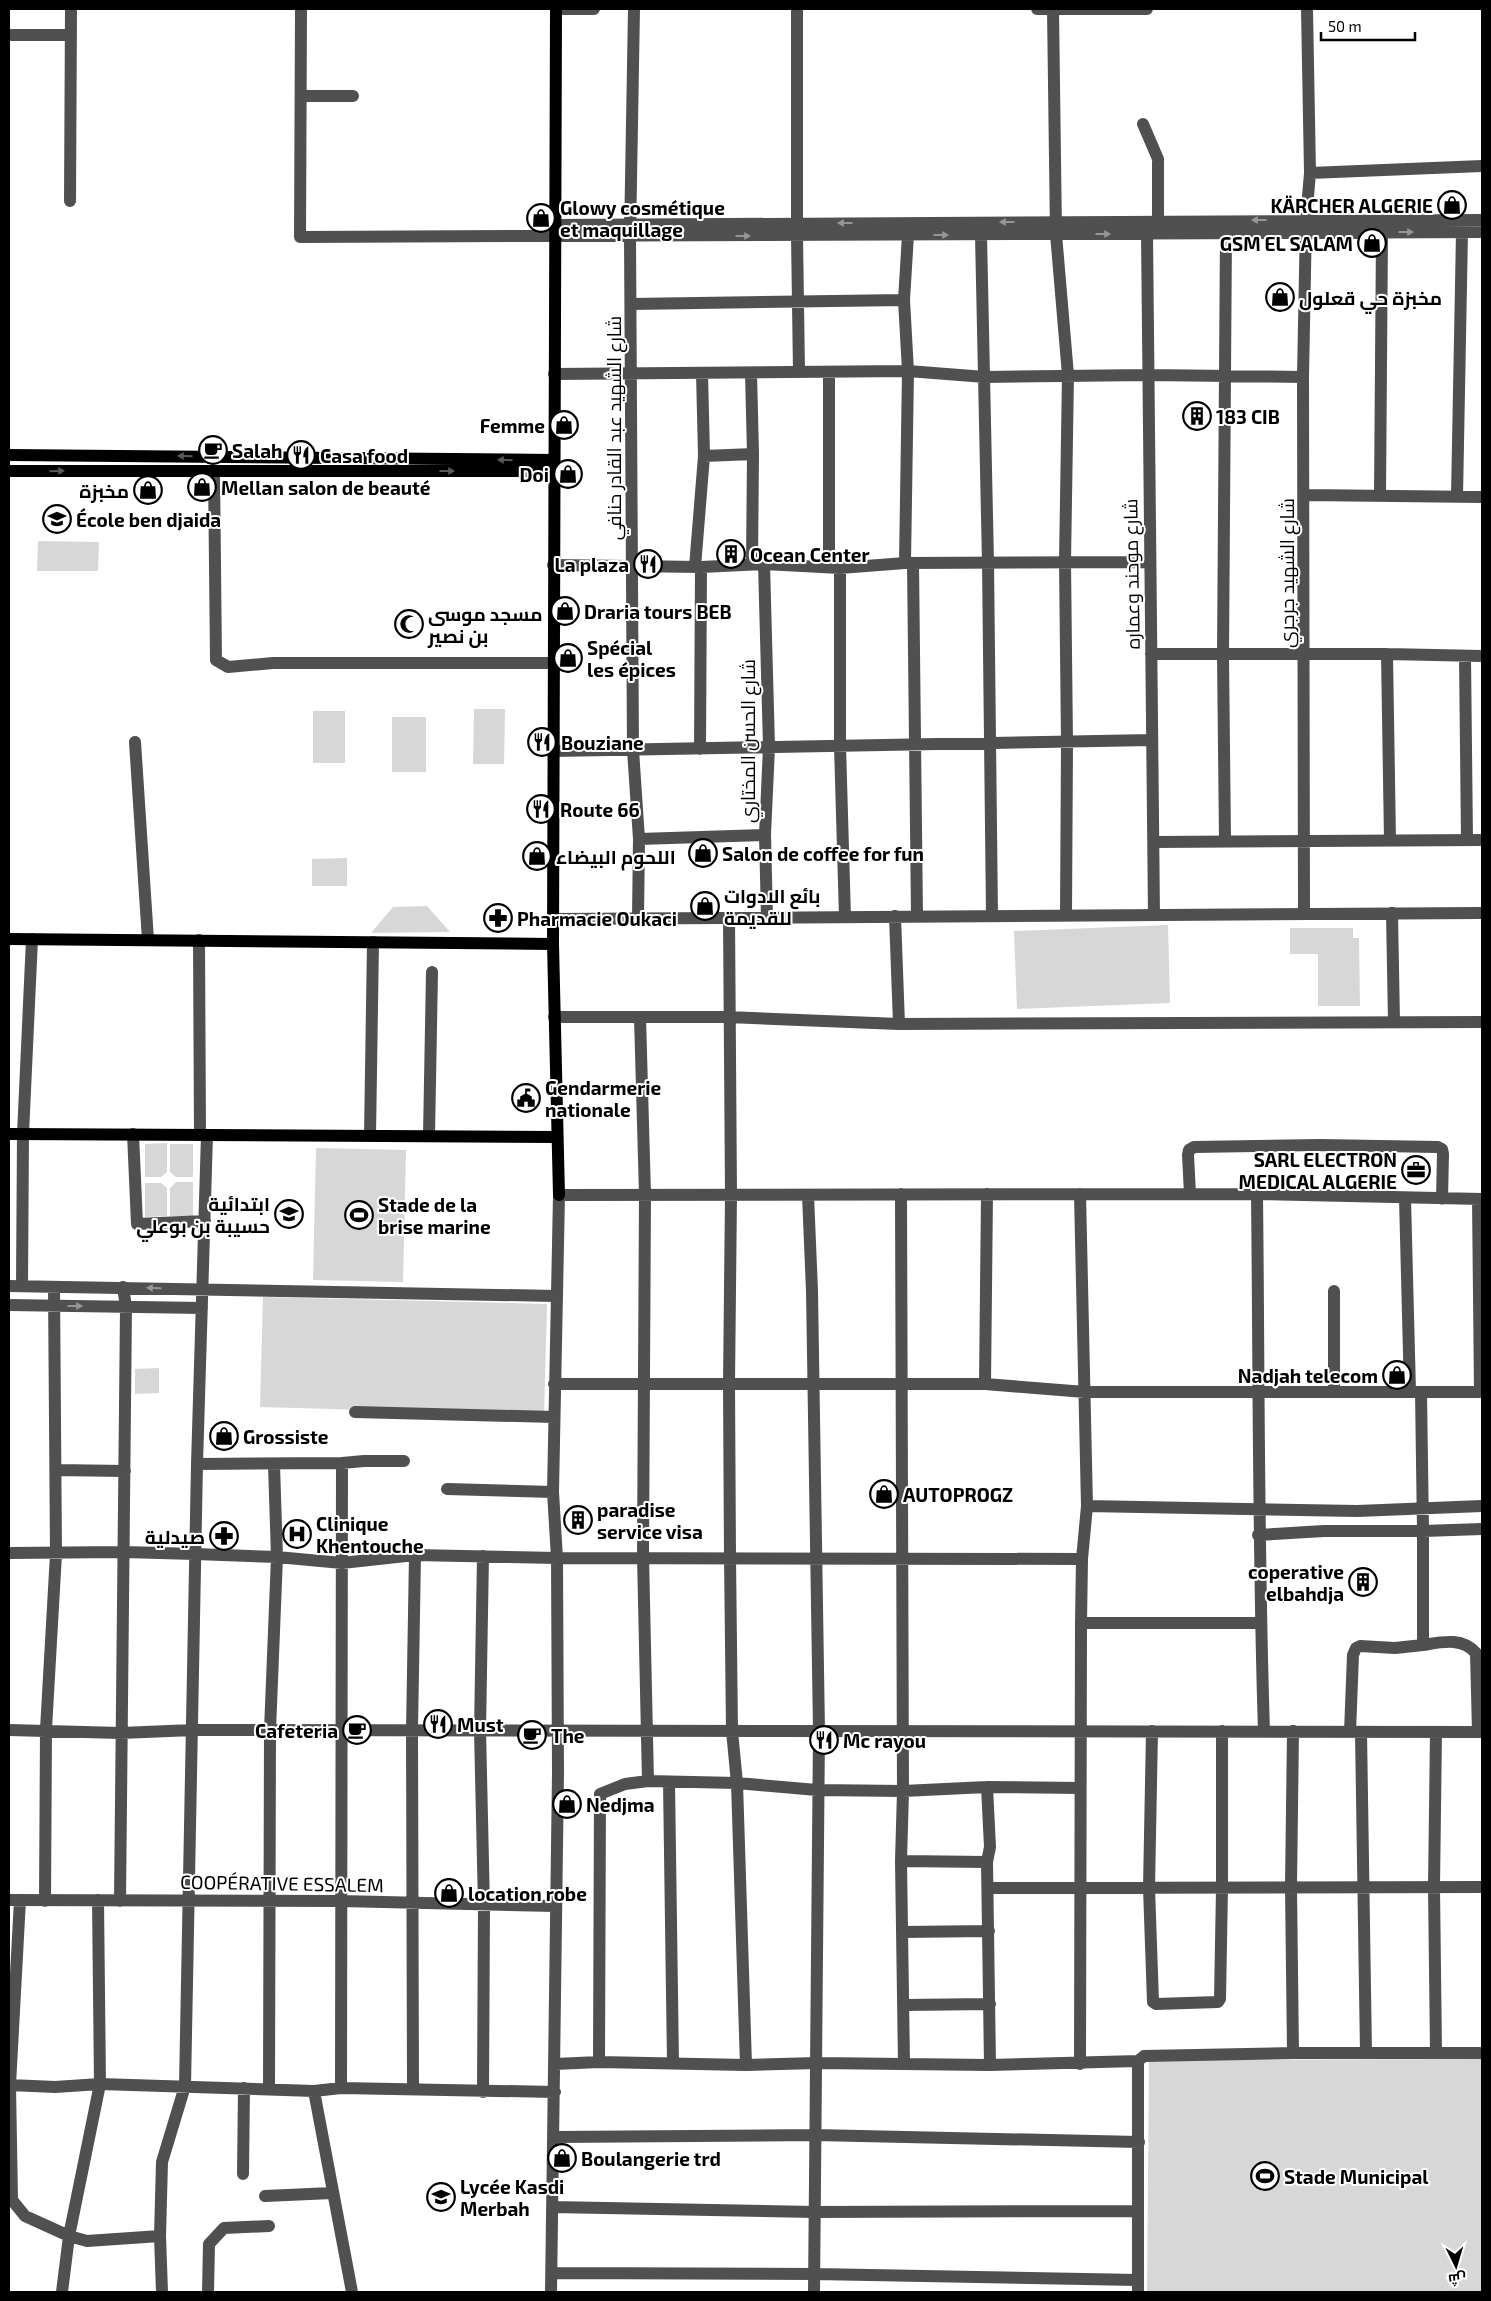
<svg xmlns="http://www.w3.org/2000/svg" width="1491" height="2301" font-family="'Exo 2',Cairo,sans-serif">
	<style>
		.green { fill: #d7d7d7 }
		.lines { fill: none; stroke-linecap: round; stroke-linejoin: round }
		.minor { stroke: #505050; stroke-width: 12 }
		.major { stroke: #000; stroke-width: 12 }
		.oneway { fill: #969696 }
		.oneway2 { fill: #595959 }
		.labels { text-anchor: middle; dominant-baseline: central; stroke-width: 4; stroke-linejoin: round; paint-order: stroke }
		.poi-label { font-size: 19px; font-weight: bold; fill: #000; stroke: #fff; text-anchor: start }
		.street-label { font-size: 19px; fill: #000; stroke: #fff }
	</style>
	<rect width="100%" height="100%" fill="#fff"/>
	<!-- green -->
	<path class="green" d="M38,541L99,542L98,571H37Z
		M474,709H505L504,764H473Z
		M313,711H345V763H313Z
		M392,717H426V772H392Z
		M347,858V886H312V859Z
		M427,906L450,932L371,933L393,907Z
		M1168,925L1170,1003L1017,1009L1014,931Z
		M1290,928H1353V938H1359L1360,1006H1318V954H1290Z
		M167,1143V1172L161,1177H145V1144Z
		M170,1144H193V1177H176L170,1172Z
		M316,1148L406,1150L403,1282L313,1280Z
		M176,1182H193V1216H170V1188Z
		M145,1183H161L167,1188V1216L145,1217Z
		M263,1297L547,1304L544,1415L260,1407Z
		M159,1368V1393L135,1394V1369Z
		M1482,2059V2292H1147L1149,2060Z"/>
	<g class="lines">
		<!-- minor -->
		<path class="minor" d="M301,9L300,237L1482,232
			M556,9H594
			M634,9L630,237L633,750L639,839L638,918
			M797,9V236L799,372
			M1037,9H1147
			M1053,9L1056,234L1068,375L1065,562L1067,742L1066,915
			M9,35H71
			M301,96H353
			M1143,124L1158,159V220
			M1310,173L1482,166
			M70,201L71,9
			M554,225L1482,220
			M1147,234L1154,915
			M981,235L988,563L992,915
			M631,304L904,300
			M829,372V567
			M751,373L753,454
			M554,374L908,371L985,377L1148,375L1303,377
			M704,456L753,454L752,564
			M214,471L216,660L228,667L273,663H553
			M1305,495L1482,497
			M1380,496L1382,232
			M1457,497L1462,232
			M905,563L908,371L904,300L908,235
			M913,563L917,916
			M764,564L769,747L765,835L767,918
			M553,565L701,567L764,564L840,568L905,563L1150,562
			M695,567L704,456L702,373
			M840,568V746L845,917
			M1151,654H1387L1482,656
			M1387,654L1390,841
			M1465,656L1467,840
			M135,742L148,940
			M700,749L701,567
			M553,751L1152,740
			M639,839L765,835
			M1225,841L1223,655L1226,233
			M1154,842L1482,840
			M1304,913L1303,377L1306,220L1310,173L1307,9
			M1392,913L1394,1022
			M895,916L899,1024
			M729,917L731,1195L729,1384L730,1557L732,1731L737,1783L746,2065
			M553,919L1482,913
			M199,940L200,1135
			M554,1017H728L899,1024L1482,1022
			M640,1017L645,1195L643,1556L648,1781
			M133,1134L137,1224L205,1221
			M370,1136L373,942
			M429,1136L432,972
			M901,1194L903,1791L901,1861L904,2064
			M1190,1194L1188,1155L1189,1150L1194,1147L1320,1145L1438,1147L1442,1149L1443,1154L1442,1199
			M1257,1194C1259,1373 1258,1552 1264,1731
			M808,1195L812,1291L819,1731L814,2292
			M1405,1198L1410,1392
			M1478,1199L1480,1392
			M9,1286L556,1296
			M22,1286L23,1134L32,939
			M9,1305L202,1308
			M554,1384H985L1085,1392H1482
			M985,1384L987,1194
			M1334,1392V1291
			M355,1412L554,1417
			M342,1463L364,1461H404
			M197,1464L342,1463L341,2088
			M56,1470L125,1471
			M447,1489L553,1492
			M1087,1506L1357,1511L1482,1506
			M1258,1535L1324,1531H1423L1421,1392
			M9,1553L124,1552L195,1554L277,1557L342,1563L415,1555L557,1558L1082,1559
			M1081,1623H1261
			M1423,1645C1442,1642 1462,1637 1476,1653L1478,1732
			M9,1730L121,1733L193,1730L1482,1732
			M1152,1731L1149,1888L1153,2002L1156,2004L1218,2002L1220,1999L1222,1888V1731
			M1293,1731L1291,1887L1293,2053
			M1350,1732L1353,1655L1356,1648L1360,1646L1395,1648L1423,1645V1531L1482,1529
			M1361,1732L1366,2053
			M669,1782L673,2063
			M987,1787L990,1847L987,1862L990,2065
			M901,1861L987,1862
			M989,1888L1482,1887
			M9,1900L341,1901L555,1906
			M45,1901L46,1729L56,1554L54,1287
			M120,1901L126,1307L123,1287
			M902,1932L989,1931
			M904,2005L990,2004
			M1436,2052L1434,1887L1436,1732
			M1138,2061L1144,2056L1293,2053H1482
			M599,2062L600,1794L625,1784L648,1781L737,1783L817,1790L903,1791L987,1787L1080,1788
			M555,2064L599,2062L746,2065L817,2063L990,2065L1138,2061V2292
			M1080,2064L1081,1623L1082,1559L1087,1506L1080,1194
			M10,2085L20,1900
			M269,2089L270,1730L277,1557L274,1465
			M413,2089L412,1730L415,1555
			M314,2091L352,2292
			M483,2092L484,1906L480,1730L483,1556
			M554,2137L815,2135L1139,2142
			M243,2174L244,2088
			M265,2196L332,2193
			M552,2207L814,2212L1137,2211
			M160,2236L87,2241L69,2236L100,2084L314,2091L341,2088L555,2092
			M552,2273L815,2274L1138,2280
			M62,2292L69,2236L25,2216L12,2200L10,2085L55,2087L100,2084L98,1900
			M162,2292L160,2236L162,2162L185,2086L197,1464L207,1135
			M208,2292L209,2244L224,2228L269,2226
			M551,2292L558,1773L557,1558L553,1492L559,1195L1257,1194L1482,1199"/>
		<!-- major -->
		<path class="major" d="M556,9L553,944L559,1195
			M9,455L554,460
			M9,471H554
			M9,939L553,944
			M9,1134L556,1137"/>
	</g>
	<!-- one-way arrows -->
	<defs><path id="oneway-solid" d="M-6-.8H1V-3.2L6.5 0L1 3.2V.8H-6Z" transform="scale(1.25)"/></defs>
	<g class="oneway">
		<use href="#oneway-solid" transform="translate(1259 220) rotate(180)"/>
		<use href="#oneway-solid" transform="translate(1007 222) rotate(180)"/>
		<use href="#oneway-solid" transform="translate(845 223) rotate(180)"/>
		<use href="#oneway-solid" transform="translate(1406 232)"/>
		<use href="#oneway-solid" transform="translate(1103 234)"/>
		<use href="#oneway-solid" transform="translate(941 235)"/>
		<use href="#oneway-solid" transform="translate(743 236)"/>
		<use href="#oneway-solid" transform="translate(154 1288) rotate(-179)"/>
		<use href="#oneway-solid" transform="translate(75 1306)"/>
	</g>
	<g class="oneway2">
		<use href="#oneway-solid" transform="translate(185 456) rotate(-179)"/>
		<use href="#oneway-solid" transform="translate(505 460) rotate(-179)"/>
		<use href="#oneway-solid" transform="translate(57 471) rotate(-1)"/>
		<use href="#oneway-solid" transform="translate(447 471)"/>
	</g>
	<!-- icons -->
	<defs>
		<symbol id="shop-ring" viewBox="-11 -11 22 22"><circle r="9.5" fill="#fff" stroke="#000" stroke-width="1.5"/><path d="M-5-2.5h2.3a2.7 3.5 0 0 1 5.4 0H5L5.5 6h-11ZM-1.5-2.5h3a1.5 2.3 0 0 0-3 0Z" fill="#000"/></symbol>
		<symbol id="building-ring" viewBox="-11 -11 22 22"><circle r="9.5" fill="#fff" stroke="#000" stroke-width="1.5"/><path d="M-4-6H4V6H1V3H-1V6H-4ZM-2.5-4.3h1.7v1.8h-1.7ZM.8-4.3h1.7v1.8H.8ZM-2.5-1h1.7V.8h-1.7ZM.8-1h1.7V.8H.8Z" fill="#000"/></symbol>
		<symbol id="cafe-ring" viewBox="-11 -11 22 22"><circle r="9.5" fill="#fff" stroke="#000" stroke-width="1.5"/><path d="M-5.5-4.5H6V0H3Q3 3.5 0 3.5H-2.5Q-5.5 3.5-5.5 0ZM3-3.2v2h1.7v-2ZM-6 4.5H4V6H-6Z" fill="#000"/></symbol>
		<symbol id="restaurant-ring" viewBox="-11 -11 22 22"><circle r="9.5" fill="#fff" stroke="#000" stroke-width="1.5"/><path d="M-5-6h1v4h1v-4h1v4h1v-4h1v5L-1.5 .5V6h-2V.5L-5-1ZM5-6V6H3V1.5H1.5Q1.5-4 5-6Z" fill="#000"/></symbol>
		<symbol id="school-ring" viewBox="-11 -11 22 22"><circle r="9.5" fill="#fff" stroke="#000" stroke-width="1.5"/><path d="M0-5L7-2L0 1L-7-2ZM-4 1L0 2.5L4 1V4Q0 6-4 4Z" fill="#000"/></symbol>
		<symbol id="mosque-ring" viewBox="-11 -11 22 22"><circle r="9.5" fill="#fff" stroke="#000" stroke-width="1.5"/><path d="M3.5-4.9A6 6 0 1 0 3.5 4.9A5 5 0 1 1 3.5-4.9Z" fill="#000"/></symbol>
		<symbol id="pharmacy-ring" viewBox="-11 -11 22 22"><circle r="9.5" fill="#fff" stroke="#000" stroke-width="1.5"/><path d="M-2-6h4v4h4v4h-4v4h-4v-4h-4v-4h4Z" fill="#000"/></symbol>
		<symbol id="civic-ring" viewBox="-11 -11 22 22"><circle r="9.5" fill="#fff" stroke="#000" stroke-width="1.5"/><path d="M-.6-6.5H3V-4.5H.6V-3L4-1V1h2V6H-6V1h2V-1L-.6-3ZM-1.2 2.5V6h2.4V2.5Z" fill="#000"/></symbol>
		<symbol id="office-ring" viewBox="-11 -11 22 22"><circle r="9.5" fill="#fff" stroke="#000" stroke-width="1.5"/><path d="M-6-3h4V-5.5h4V-3h4V5H-6ZM-1-4.5V-3h2v-1.5ZM-6 0V1H6V0Z" fill="#000"/></symbol>
		<symbol id="stadium-ring" viewBox="-11 -11 22 22"><circle r="9.5" fill="#fff" stroke="#000" stroke-width="1.5"/><path d="M0-5a6.5 5 0 1 0 0 10a6.5 5 0 1 0 0-10ZM-3.5-1.8h7v3.6h-7Z" fill="#000"/></symbol>
		<symbol id="hospital-ring" viewBox="-11 -11 22 22"><circle r="9.5" fill="#fff" stroke="#000" stroke-width="1.5"/><path d="M-5-5h3v3.5h4V-5h3V5h-3V1.5h-4V5h-3Z" fill="#000"/></symbol>
	</defs>
	<g fill-rule="evenodd">
		<use href="#shop-ring" x="1436" y="189" width="32" height="32"/>
		<use href="#shop-ring" x="525" y="202" width="32" height="32"/>
		<use href="#shop-ring" x="1356" y="227" width="32" height="32"/>
		<use href="#shop-ring" x="1264" y="281" width="32" height="32"/>
		<use href="#building-ring" x="1181" y="400" width="32" height="32"/>
		<use href="#shop-ring" x="548" y="409" width="32" height="32"/>
		<use href="#cafe-ring" x="197" y="434" width="32" height="32"/>
		<use href="#restaurant-ring" x="285" y="439" width="32" height="32"/>
		<use href="#shop-ring" x="552" y="458" width="32" height="32"/>
		<use href="#shop-ring" x="186" y="471" width="32" height="32"/>
		<use href="#shop-ring" x="132" y="474" width="32" height="32"/>
		<use href="#school-ring" x="41" y="503" width="32" height="32"/>
		<use href="#building-ring" x="715" y="538" width="32" height="32"/>
		<use href="#restaurant-ring" x="632" y="548" width="32" height="32"/>
		<use href="#shop-ring" x="549" y="595" width="32" height="32"/>
		<use href="#mosque-ring" x="393" y="608" width="32" height="32"/>
		<use href="#shop-ring" x="552" y="642" width="32" height="32"/>
		<use href="#restaurant-ring" x="526" y="726" width="32" height="32"/>
		<use href="#restaurant-ring" x="525" y="793" width="32" height="32"/>
		<use href="#shop-ring" x="687" y="837" width="32" height="32"/>
		<use href="#shop-ring" x="521" y="840" width="32" height="32"/>
		<use href="#shop-ring" x="689" y="890" width="32" height="32"/>
		<use href="#pharmacy-ring" x="482" y="902" width="32" height="32"/>
		<use href="#civic-ring" x="510" y="1082" width="32" height="32"/>
		<use href="#office-ring" x="1400" y="1154" width="32" height="32"/>
		<use href="#school-ring" x="273" y="1198" width="32" height="32"/>
		<use href="#stadium-ring" x="343" y="1199" width="32" height="32"/>
		<use href="#shop-ring" x="1381" y="1359" width="32" height="32"/>
		<use href="#shop-ring" x="208" y="1420" width="32" height="32"/>
		<use href="#shop-ring" x="868" y="1478" width="32" height="32"/>
		<use href="#building-ring" x="562" y="1504" width="32" height="32"/>
		<use href="#hospital-ring" x="281" y="1518" width="32" height="32"/>
		<use href="#pharmacy-ring" x="208" y="1520" width="32" height="32"/>
		<use href="#building-ring" x="1347" y="1566" width="32" height="32"/>
		<use href="#restaurant-ring" x="422" y="1708" width="32" height="32"/>
		<use href="#cafe-ring" x="341" y="1714" width="32" height="32"/>
		<use href="#cafe-ring" x="516" y="1719" width="32" height="32"/>
		<use href="#restaurant-ring" x="808" y="1724" width="32" height="32"/>
		<use href="#shop-ring" x="551" y="1788" width="32" height="32"/>
		<use href="#shop-ring" x="433" y="1877" width="32" height="32"/>
		<use href="#shop-ring" x="546" y="2142" width="32" height="32"/>
		<use href="#stadium-ring" x="1249" y="2160" width="32" height="32"/>
		<use href="#school-ring" x="425" y="2181" width="32" height="32"/>
	</g>
	<g class="labels">
		<!-- poi labels -->
		<g class="poi-label">
			<text x="1433" y="205" text-anchor="end">KÄRCHER ALGERIE</text>
			<text x="560" y="207">Glowy cosmétique<tspan x="560" dy="22">et maquillage</tspan></text>
			<text x="1353" y="243" text-anchor="end">GSM EL SALAM</text>
			<text x="1299" y="297">مخبزة حي قعلول</text>
			<text x="1216" y="416">183 CIB</text>
			<text x="545" y="425" text-anchor="end">Femme</text>
			<text x="232" y="450">Salah</text>
			<text x="320" y="455">Casa food</text>
			<text x="549" y="474" text-anchor="end">Doi</text>
			<text x="221" y="487">Mellan salon de beauté</text>
			<text x="129" y="490" text-anchor="end">مخبزة</text>
			<text x="76" y="519">École ben djaida</text>
			<text x="750" y="554">Ocean Center</text>
			<text x="629" y="564" text-anchor="end">La plaza</text>
			<text x="584" y="611">Draria tours BEB</text>
			<text x="428" y="613">مسجد موسى<tspan x="428" dy="22">بن نصير</tspan></text>
			<text x="587" y="647">Spécial<tspan x="587" dy="22">les épices</tspan></text>
			<text x="561" y="742">Bouziane</text>
			<text x="560" y="809">Route 66</text>
			<text x="722" y="853">Salon de coffee for fun</text>
			<text x="556" y="856">اللحوم البيضاء</text>
			<text x="724" y="895">بائع الادوات<tspan x="724" dy="22">للقديمة</tspan></text>
			<text x="517" y="918">Pharmacie Oukaci</text>
			<text x="545" y="1087">Gendarmerie<tspan x="545" dy="22">nationale</tspan></text>
			<text x="1397" y="1159" text-anchor="end">SARL ELECTRON<tspan x="1397" dy="22">MEDICAL ALGERIE</tspan></text>
			<text x="270" y="1203" text-anchor="end">ابتدائية<tspan x="270" dy="22">حسيبة بن بوعلي</tspan></text>
			<text x="378" y="1204">Stade de la<tspan x="378" dy="22">brise marine</tspan></text>
			<text x="1378" y="1375" text-anchor="end">Nadjah telecom</text>
			<text x="243" y="1436">Grossiste</text>
			<text x="903" y="1494">AUTOPROGZ</text>
			<text x="597" y="1509">paradise<tspan x="597" dy="22">service visa</tspan></text>
			<text x="316" y="1523">Clinique<tspan x="316" dy="22">Khentouche</tspan></text>
			<text x="205" y="1536" text-anchor="end">صيدلية</text>
			<text x="1344" y="1571" text-anchor="end">coperative<tspan x="1344" dy="22">elbahdja</tspan></text>
			<text x="457" y="1724">Must</text>
			<text x="338" y="1730" text-anchor="end">Cafeteria</text>
			<text x="551" y="1735">The</text>
			<text x="843" y="1740">Mc rayou</text>
			<text x="586" y="1804">Nedjma</text>
			<text x="468" y="1893">location robe</text>
			<text x="581" y="2158">Boulangerie trd</text>
			<text x="1284" y="2176">Stade Municipal</text>
			<text x="460" y="2186">Lycée Kasdi<tspan x="460" dy="22">Merbah</tspan></text>
		</g>
		<!-- street labels -->
		<g class="street-label">
			<text transform="translate(613 428) rotate(-90)">شارع الشهيد عبد القادر حنافي</text>
			<text transform="translate(1286 573) rotate(-90)">شارع الشهيد جرجري</text>
			<text transform="translate(1131 574) rotate(-91)">شارع موحند وعماره</text>
			<text transform="translate(747 741) rotate(-90)">شارع الحسن المختاري</text>
			<text transform="translate(282 1883) rotate(1)">COOPÉRATIVE ESSALEM</text>
		</g>
	</g>
	<!-- border -->
	<rect width="1491" height="2301" fill="none" stroke="#000000" stroke-width="20"/>
	<!-- north arrow -->
	<g transform="translate(1456 2266) rotate(175)" stroke="#ffffff" stroke-width="4" paint-order="stroke">
	<path d="M0-4L9 19L0 12L-9 19Z" fill="#000000"/>
	<text y="-8" font-size="14" font-weight="bold" text-anchor="middle" fill="#000000">ش</text>
	</g>
	<!-- scale -->
	<path d="M1321 32v8h94v-8" fill="none" stroke="#000000" stroke-width="2.5"/>
	<text x="1328" y="32" font-size="15" fill="#000000" stroke="#ffffff" stroke-width="4" paint-order="stroke">50 m</text>
</svg>
